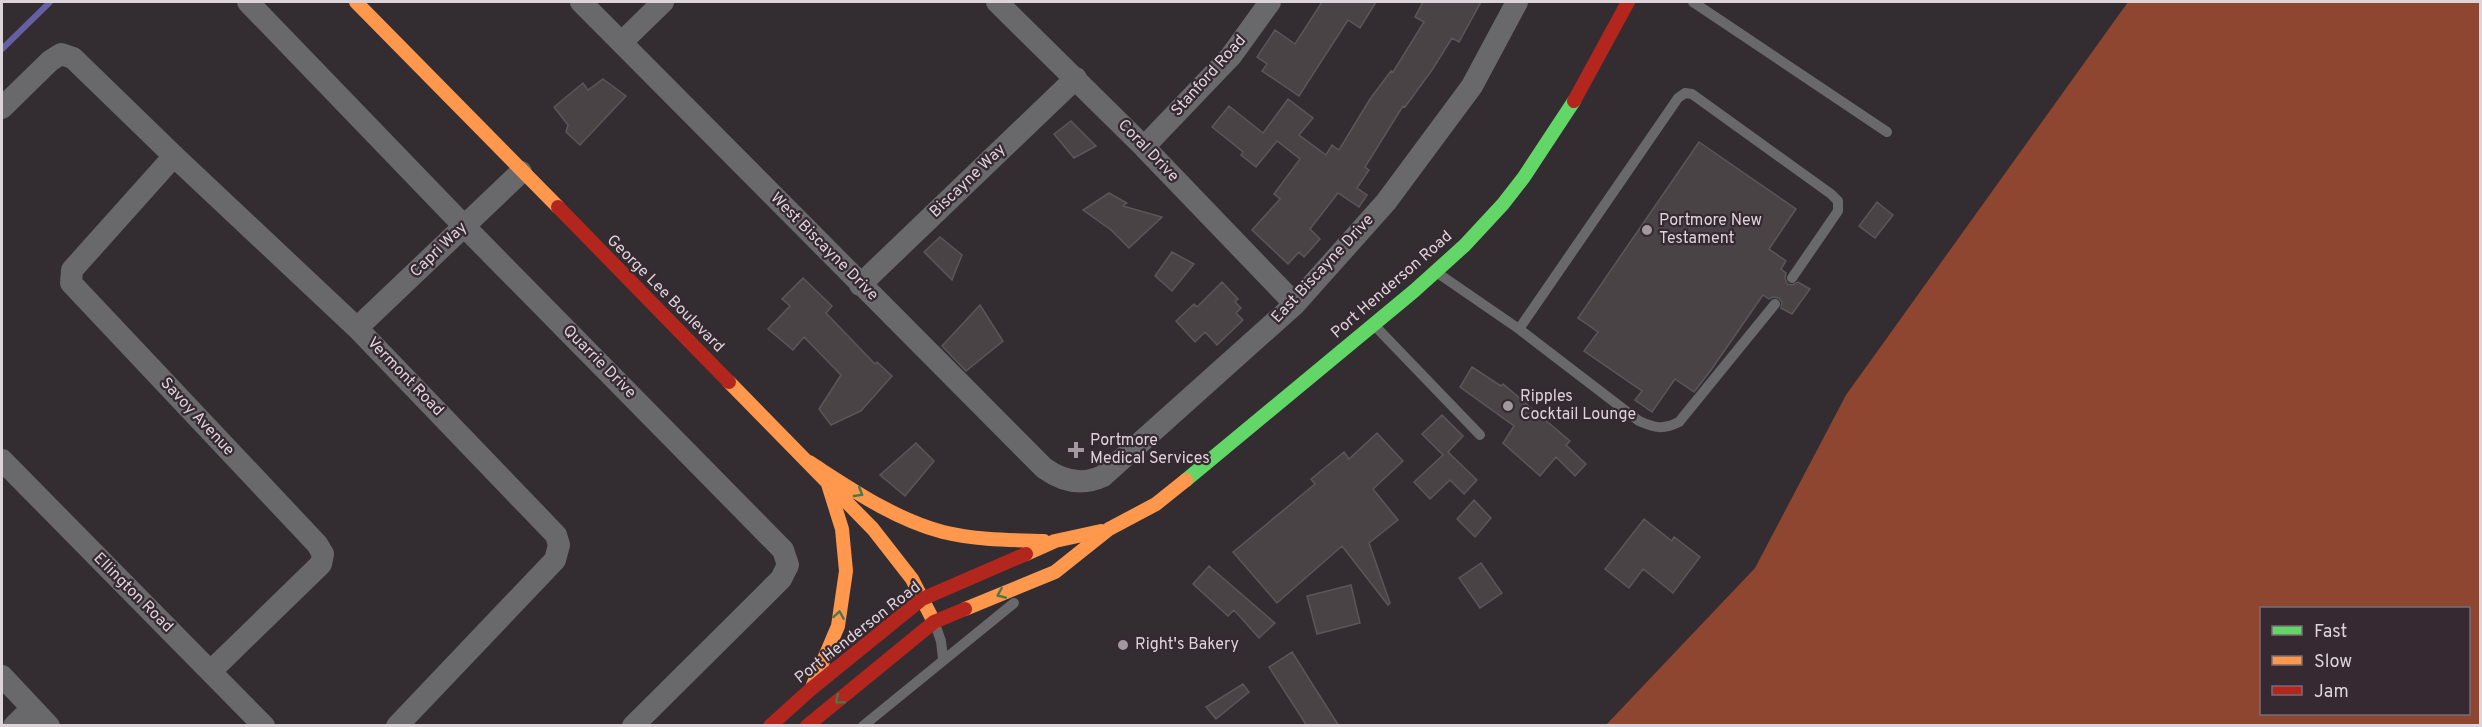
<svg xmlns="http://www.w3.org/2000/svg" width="2482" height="727" font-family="Overpass,sans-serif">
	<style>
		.forest { fill: #8f4631; fill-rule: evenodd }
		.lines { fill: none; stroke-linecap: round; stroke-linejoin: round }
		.stream { stroke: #655fa4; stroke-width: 6 }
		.building { fill: #494345; stroke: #5c5658; stroke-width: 1.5 }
		.lane { stroke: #69686a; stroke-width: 10 }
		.street { stroke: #69686a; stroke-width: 22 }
		.fast { stroke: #63d668; stroke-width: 14 }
		.slow { stroke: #ff974d; stroke-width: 14 }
		.jam { stroke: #b3261e; stroke-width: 14 }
		.oneway { stroke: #4a774a }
		.poi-dot { fill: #a2999e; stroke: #362931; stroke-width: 2 }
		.labels { text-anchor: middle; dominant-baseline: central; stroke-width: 4.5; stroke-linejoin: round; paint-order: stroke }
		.street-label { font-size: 16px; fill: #ddd4d9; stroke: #362931 }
		.poi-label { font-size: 16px; fill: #ddd4d9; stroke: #362931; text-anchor: start }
	</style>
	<rect width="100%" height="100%" fill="#332c30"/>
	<!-- forest -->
	<path class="forest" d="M2128,2H2480V725H1606L1755,568L1846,395ZM2262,608H2468V714H2262Z"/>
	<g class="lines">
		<!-- stream -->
		<path class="stream" d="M2,49L50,2"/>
	</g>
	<!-- building -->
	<path class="building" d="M1322,2H1376L1360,28L1348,20L1299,96L1262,71L1267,64L1257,57L1275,30L1295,44Z
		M1423,2H1481L1459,42L1452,38L1432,70L1405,107L1403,106L1365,167L1369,170L1357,188L1367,195L1359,207L1338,193L1310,229L1320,239L1304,257L1299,252L1288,264L1252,230L1280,199L1274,194L1300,159L1277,141L1256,167L1241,155L1243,152L1212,127L1229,106L1263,133L1288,99L1313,118L1299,135L1326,155L1332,145L1339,150L1370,99L1391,71L1393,72L1424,22L1415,17Z
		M603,79L626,96L580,145L566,132L568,125L554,107L583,83L588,90Z
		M1071,121L1096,146L1074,158L1054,134Z
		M1699,142L1796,209L1769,249L1786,261L1781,269L1786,273L1785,278L1787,284L1792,285L1798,282L1810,289L1792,314L1781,308L1782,302L1779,298L1773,297L1769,299L1763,295L1711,370L1694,392L1675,379L1652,412L1635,400L1642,391L1584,351L1598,332L1578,318Z
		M1109,193L1127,203L1123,206L1162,217L1129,248L1111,230L1083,210Z
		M1877,202L1893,215L1875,238L1859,226Z
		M940,237L962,255L952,280L924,252Z
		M1172,252L1194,264L1172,291L1155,276Z
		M803,278L832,306L826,313L875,364L877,362L892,376L861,411L831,425L819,409L841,375L804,337L793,350L768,329L790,306L782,299Z
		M1222,282L1238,299L1235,302L1241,308L1236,313L1243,320L1217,345L1205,332L1195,342L1176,321L1194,304L1197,307Z
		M980,305L1003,341L966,371L942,346Z
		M1472,367L1501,386L1503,384L1570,441L1566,445L1586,464L1575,476L1556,457L1540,476L1503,443L1514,426L1460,387Z
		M1442,415L1463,436L1448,452L1477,480L1464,494L1450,480L1430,499L1414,482L1443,455L1422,434Z
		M1377,433L1403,461L1373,489L1398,520L1369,543L1390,603L1388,605L1342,546L1277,603L1233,552L1315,484L1311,479L1344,452L1349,459Z
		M916,443L934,461L905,496L880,475Z
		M1474,500L1491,518L1475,537L1457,519Z
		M1644,519L1672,541L1674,537L1700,557L1673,593L1643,569L1629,588L1605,569Z
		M1481,563L1502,593L1480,608L1459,578Z
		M1209,566L1275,623L1259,638L1234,610L1228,616L1193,584Z
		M1351,585L1360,623L1317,634L1307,596Z
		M1292,652L1339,726H1307L1269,667Z
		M1243,684L1249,692L1216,719L1206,707Z"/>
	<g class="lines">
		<!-- lane -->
		<path class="lane" d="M1693,2L1887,132
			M1439,274L1519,329L1639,421C1655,428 1663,430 1679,422L1775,304
			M1376,327L1480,435
			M1519,329L1678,98L1685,93L1692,94L1831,194L1838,201V211L1792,278
			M936,627L941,641L943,659
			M863,726L1014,603"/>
		<!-- street -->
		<path class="street" d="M248,2L464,226L783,550L788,565L781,579L633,726
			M581,2L1044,468C1062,481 1082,486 1103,476L1295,304L1386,202L1472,86L1517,2
			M997,2L1144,147L1295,304
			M622,42L663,2
			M2,108L50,61L61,54L73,58L174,156L357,328L556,535L559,545L555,560L397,726
			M1144,147L1231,56L1270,2
			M174,156L72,270L71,283L317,544L323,554L321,564L211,671
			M860,285L1076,78
			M357,328L521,172
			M2,460L264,726
			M2,676L49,726
			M14,726L32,708"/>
		<!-- fast -->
		<path class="fast" d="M1186,480L1414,291L1465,245L1503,204L1524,177L1574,101"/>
		<!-- slow -->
		<path class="slow" d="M356,2L558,207
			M729,382L873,529L912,579L934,622
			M809,462C851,489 894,519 943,532C976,540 1010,540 1044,541
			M1026,554L1055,541L1101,531
			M965,609L1055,572L1109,529L1156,504L1186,480
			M813,685L838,626L846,571L842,529L827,481"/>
		<!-- jam -->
		<path class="jam" d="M1574,101L1628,2
			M558,207L729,382
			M770,726L811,689L922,599L1026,554
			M807,726L934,622L965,609"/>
	</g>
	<!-- one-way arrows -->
	<defs><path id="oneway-chevron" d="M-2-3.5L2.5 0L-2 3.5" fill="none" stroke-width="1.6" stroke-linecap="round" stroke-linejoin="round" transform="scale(1.5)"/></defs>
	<g class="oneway">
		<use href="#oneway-chevron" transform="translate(859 493) rotate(31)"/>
		<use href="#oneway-chevron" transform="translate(1001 594) rotate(157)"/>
		<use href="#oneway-chevron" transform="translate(839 615) rotate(-81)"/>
		<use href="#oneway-chevron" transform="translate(839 700) rotate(141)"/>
	</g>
	<!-- markers -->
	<g class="poi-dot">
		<circle cx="1647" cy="230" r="6"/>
		<circle cx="1508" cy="406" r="6"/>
		<path d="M1073 441h6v6h6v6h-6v6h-6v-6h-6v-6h6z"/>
		<circle cx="1123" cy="645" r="6"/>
	</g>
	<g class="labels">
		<!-- street labels -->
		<g class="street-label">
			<text transform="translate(1209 76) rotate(-48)">Stanford Road</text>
			<text transform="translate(1148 151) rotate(46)">Coral Drive</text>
			<text transform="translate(968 181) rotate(-44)">Biscayne Way</text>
			<text transform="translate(824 247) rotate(45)">West Biscayne Drive</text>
			<text transform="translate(439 250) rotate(-44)">Capri Way</text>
			<text transform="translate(1323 269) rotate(-47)">East Biscayne Drive</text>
			<text transform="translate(1392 285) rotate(-41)">Port Henderson Road</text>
			<text transform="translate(665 294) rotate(45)">George Lee Boulevard</text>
			<text transform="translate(599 362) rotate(45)">Quarrie Drive</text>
			<text transform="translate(405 377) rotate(46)">Vermont Road</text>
			<text transform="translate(197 417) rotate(47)">Savoy Avenue</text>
			<text transform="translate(133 593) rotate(45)">Ellington Road</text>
			<text transform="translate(858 633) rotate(-38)">Port Henderson Road</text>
		</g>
		<!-- poi labels -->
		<g class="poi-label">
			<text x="1659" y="221">Portmore New<tspan x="1659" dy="18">Testament</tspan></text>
			<text x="1520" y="397">Ripples<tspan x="1520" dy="18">Cocktail Lounge</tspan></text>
			<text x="1090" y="441">Portmore<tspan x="1090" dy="18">Medical Services</tspan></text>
			<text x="1135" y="645">Right's Bakery</text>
		</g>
	</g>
	<!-- border -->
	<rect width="2482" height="727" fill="none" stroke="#ddd4d9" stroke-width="6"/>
	<!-- legend -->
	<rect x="2260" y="607" width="210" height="108" fill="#362931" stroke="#796d74" stroke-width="1.5"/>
	<rect x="2272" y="626" width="30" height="9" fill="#63d668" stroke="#796d74" stroke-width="1.5"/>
	<text x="2314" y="637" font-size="18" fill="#ddd4d9">Fast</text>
	<rect x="2272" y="656" width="30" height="9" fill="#ff974d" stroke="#796d74" stroke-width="1.5"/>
	<text x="2314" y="667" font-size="18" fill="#ddd4d9">Slow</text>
	<rect x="2272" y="686" width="30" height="9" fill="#b3261e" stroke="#796d74" stroke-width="1.5"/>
	<text x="2314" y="697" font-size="18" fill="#ddd4d9">Jam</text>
</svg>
